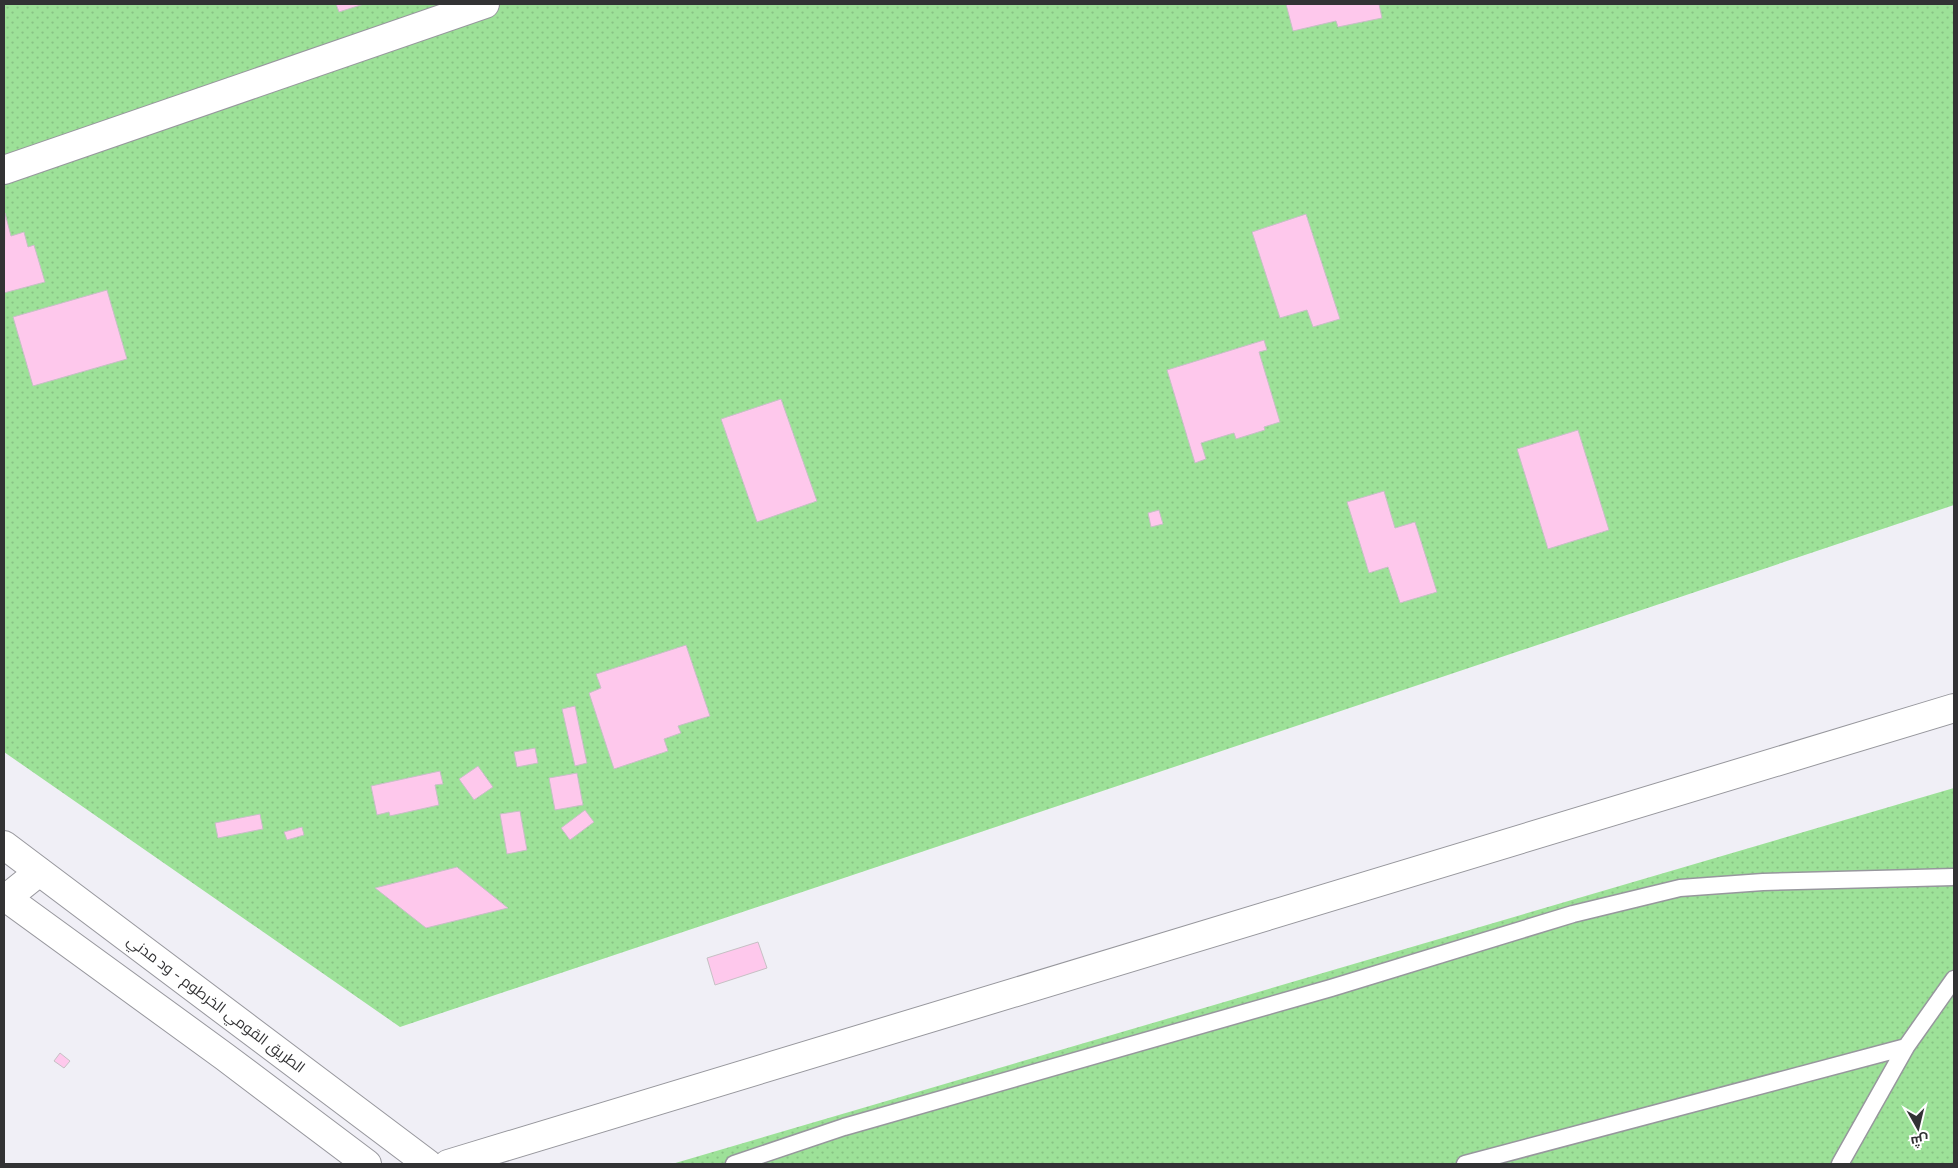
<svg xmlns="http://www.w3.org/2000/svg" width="1958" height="1168" font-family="Figtree,Cairo,sans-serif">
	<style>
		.grass { fill: url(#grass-dots) }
		.building { fill: #fec8ec; stroke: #c6c0c4 }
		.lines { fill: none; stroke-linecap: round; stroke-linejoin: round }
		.lane-casing { stroke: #97979d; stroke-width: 19 }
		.street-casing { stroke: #97979d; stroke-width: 30 }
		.highway-casing { stroke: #97979d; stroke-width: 30 }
		.lane { stroke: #fff; stroke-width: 16 }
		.street { stroke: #fff; stroke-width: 28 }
		.highway { stroke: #fff; stroke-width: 28 }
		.labels { text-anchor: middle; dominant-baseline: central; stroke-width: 4; stroke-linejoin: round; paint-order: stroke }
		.street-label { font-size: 15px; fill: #323234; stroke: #fff }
	</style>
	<defs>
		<pattern id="grass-dots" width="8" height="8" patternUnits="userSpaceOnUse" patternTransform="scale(1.25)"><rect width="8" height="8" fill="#9de198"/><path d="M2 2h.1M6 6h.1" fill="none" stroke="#88c284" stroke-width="1.8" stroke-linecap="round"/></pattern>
	</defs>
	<rect width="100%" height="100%" fill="#f0eff6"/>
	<!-- grass -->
	<path class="grass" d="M4,4H1954V505L400,1027L4,752Z
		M1954,788V1164H672Z"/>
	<!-- building -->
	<path class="building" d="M336,4H364L339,12Z
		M1286,4H1379L1382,18L1338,27L1336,21L1293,31Z
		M5,213L11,236L24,232L28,247L34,245L45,282L4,293Z
		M1306,214L1340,319L1313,327L1307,310L1280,318L1252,232Z
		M107,290L127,359L33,386L13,317Z
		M1264,340L1267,350L1259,352L1280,422L1264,427L1265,430L1236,439L1234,433L1201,443L1206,459L1195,463L1167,370Z
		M781,399L817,501L757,522L721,419Z
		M1578,430L1609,530L1548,549L1517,449Z
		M1384,491L1395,528L1415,522L1437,592L1400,603L1388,567L1369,573L1347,502Z
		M1159,510L1163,524L1151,527L1148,513Z
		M686,645L710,716L678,726L681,733L664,739L668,751L614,769L589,693L601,688L596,674Z
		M575,706L587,763L575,766L562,709Z
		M535,748L538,763L517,767L514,752Z
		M478,766L493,787L474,800L459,779Z
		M440,771L443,784L435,785L439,805L390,816L389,812L377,815L371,786Z
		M577,773L583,805L555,810L549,778Z
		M585,810L594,822L570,840L561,828Z
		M520,811L527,850L507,854L500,814Z
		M260,814L263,829L218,838L215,823Z
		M302,827L304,835L287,840L284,832Z
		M457,867L508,908L426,928L375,888Z
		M758,942L767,968L715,985L707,958Z
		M60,1053L70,1061L64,1068L54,1061Z"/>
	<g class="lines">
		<defs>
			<path id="lane" d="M734,1164L844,1127L1331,988L1573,914L1680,888L1763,882L1954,877
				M1465,1164L1906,1047
				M1840,1164L1906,1047L1954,979"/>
			<path id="street" d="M4,170L485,4
				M4,900L39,872
				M448,1164L1954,708"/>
			<path id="highway" d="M4,845L428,1164
				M4,896L225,1057L367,1164"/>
		</defs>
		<!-- lane casing -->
		<use href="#lane" class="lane-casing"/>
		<!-- street casing -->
		<use href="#street" class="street-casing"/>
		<!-- highway casing -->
		<use href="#highway" class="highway-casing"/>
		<!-- lane -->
		<use href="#lane" class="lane"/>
		<!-- street -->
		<use href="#street" class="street"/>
		<!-- highway -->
		<use href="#highway" class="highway"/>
	</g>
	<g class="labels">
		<!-- street labels -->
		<g class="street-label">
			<text transform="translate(216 1004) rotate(37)">الطريق القومي الخرطوم - ود مدني</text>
		</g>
	</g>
	<!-- border -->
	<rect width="1958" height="1168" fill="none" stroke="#323234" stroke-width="10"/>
	<!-- north arrow -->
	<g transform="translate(1918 1128) rotate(172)" stroke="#ffffff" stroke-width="4" paint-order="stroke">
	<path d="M0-4L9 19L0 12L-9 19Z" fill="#323234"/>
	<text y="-8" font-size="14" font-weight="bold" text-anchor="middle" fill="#323234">ش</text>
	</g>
</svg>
